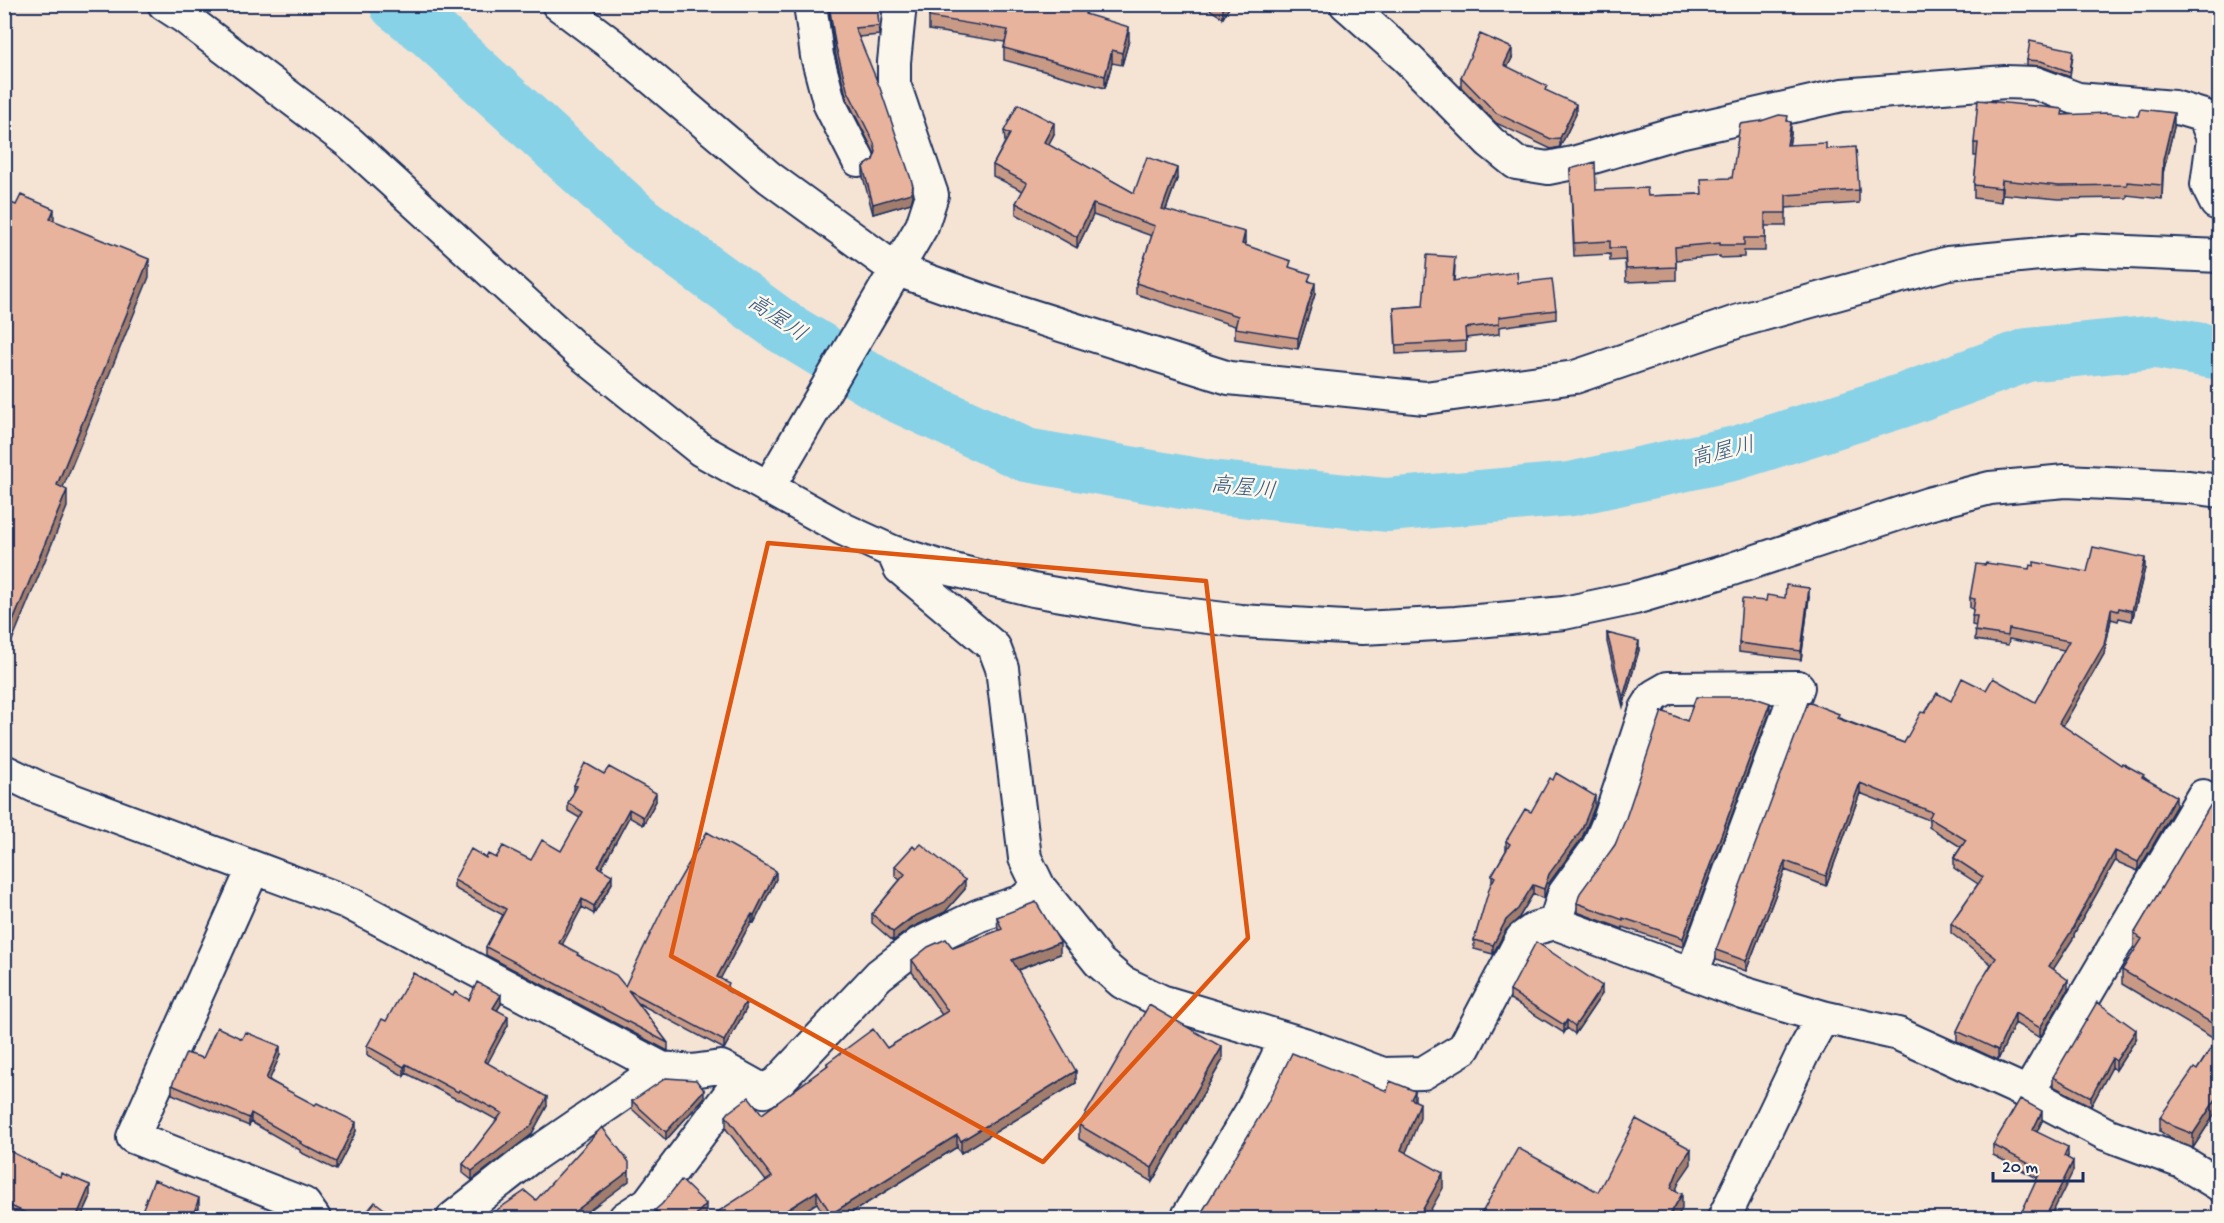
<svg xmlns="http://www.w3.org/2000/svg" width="2224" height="1223" font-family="'Gochi Hand','Klee One',sans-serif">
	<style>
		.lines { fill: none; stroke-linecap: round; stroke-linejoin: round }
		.river { stroke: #88d2e8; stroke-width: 54 }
		.street-casing { stroke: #1b2f5e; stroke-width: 36 }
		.street { stroke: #fbf7ec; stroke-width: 32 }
		.wall { fill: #c89a86; stroke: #1b2f5e; stroke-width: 1.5 }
		.shaded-wall { fill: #a27d6d; stroke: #1b2f5e; stroke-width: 1.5 }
		.building { fill: #e8b39c; stroke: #1b2f5e; stroke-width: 1.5 }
		.marked { fill: none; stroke: #de5710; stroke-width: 4.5; stroke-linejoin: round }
		.labels { text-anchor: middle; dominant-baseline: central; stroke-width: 5; stroke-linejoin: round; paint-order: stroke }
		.water-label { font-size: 22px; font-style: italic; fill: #365880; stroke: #fbf7ec }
	</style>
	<rect width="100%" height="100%" fill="#f5e3d4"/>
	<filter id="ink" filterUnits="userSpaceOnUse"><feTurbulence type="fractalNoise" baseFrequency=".0167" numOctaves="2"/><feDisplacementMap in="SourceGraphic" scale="12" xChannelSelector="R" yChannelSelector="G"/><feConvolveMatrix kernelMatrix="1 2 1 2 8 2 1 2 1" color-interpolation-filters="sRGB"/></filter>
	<g filter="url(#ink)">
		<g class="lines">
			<!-- river -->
			<path class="river" d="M396,4L430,31L639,222L783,327L894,394L1026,455L1210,487L1387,505L1571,489L1736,453L1901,401L2027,355L2156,342L2220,353"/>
			<defs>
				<path id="street" d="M164,4L184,17L350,143L579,352L701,450L843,529L893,552L942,567L1033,590L1142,609L1241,621L1362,628L1456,623L1564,613L1635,598L1729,570L1928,504L1990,488L2065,481L2189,487L2220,491
					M558,4L615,47L770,178L895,269L991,303L1229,378L1425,398L1575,377L1739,321L1948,263L2082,250L2220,256
					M810,4L817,56L830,105L858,160
					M1346,4L1407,58L1490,142L1516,163L1548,168L1573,163L1675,133L1842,95L2005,82L2035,83L2078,99L2174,107L2204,116L2213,139L2207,185L2216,203L2220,204
					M768,488L922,226L932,195L894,84V62L900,4
					M893,552L900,568L994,647L1002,668L1025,858L1039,887L1099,962L1122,982L1161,1001L1304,1044L1383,1074L1423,1073L1464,1048L1522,938L1536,928L1555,923L1743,993L1823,1017L1898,1034L2028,1093L2106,1134L2182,1162L2220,1185
					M4,771L37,787L349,903L661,1068L692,1071L721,1067L764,1091L777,1083L879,975L919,944L980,915L1022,901L1039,887
					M253,869L133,1137L304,1204L314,1218
					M1555,923L1564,894L1598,847L1609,821L1646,709L1654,696L1668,688L1798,687L1692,974
					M2028,1093L2203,796
					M453,1218L528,1159L661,1068
					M625,1218L648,1203L741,1079
					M1187,1218L1252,1110L1286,1039
					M1724,1218L1803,1053L1823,1017"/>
			</defs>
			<!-- street casing -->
			<use href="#street" class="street-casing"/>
			<!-- street -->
			<use href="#street" class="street"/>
		</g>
		<!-- wall -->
		<path class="wall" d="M828,4H877L879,35L859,37L913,196L911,203L873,214L863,177V167L873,160L875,155L874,152L847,99L835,52Z
			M926,4H1083L1087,15L1129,40L1122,65L1112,63L1105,88L1004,60V48L1005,42L929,30V14L926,13Z
			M1201,4H1231L1223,18Z
			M2073,54L2070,77L2041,66L2027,65V60Z
			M1512,58L1507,67L1547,91L1576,114L1560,147L1551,149L1496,123L1461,87V77Z
			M2063,115L2174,127L2163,173L2162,199L2127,195V198L2059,199L2002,194L2001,202L1974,198V185L1977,156H1974V143Z
			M1788,121L1791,134L1789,145L1826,149L1859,190V203L1786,208V226H1765V251H1744V257L1720,258V256L1676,260V280L1626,282L1625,260L1610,261V254L1574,256L1570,169L1596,190L1648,196L1701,194L1732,178Z
			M1004,131L1054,134L1048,145L1134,193L1177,179L1166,210L1245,243V245L1291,268L1311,282L1315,294L1298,349L1235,339V326L1136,294V283L1152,236L1093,215L1077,248L1016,214V203L1023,191L993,176V165L1005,142Z
			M1455,267L1454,281L1518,283L1556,310V319L1499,327V334L1466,338V351L1396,354L1394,308L1423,306Z
			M1985,565L2029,569L2087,572L2145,568L2132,621L2119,618L2118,621L2111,619L2104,654L2063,726L2121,765L2144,777L2176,806L2138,871L2115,861L2074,934V937L2053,969L2068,990L2040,1038L2015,1023L1998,1060L1957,1041V1031L1991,964L1951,933V923L1978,884L1954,868V858L1961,847L1929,827V820L1860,793L1826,886L1785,870L1746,971L1716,960V950L1839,718L1904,743L1925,713L1951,701L1986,690L2035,702L2064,650L2009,639L2008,645L1975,640L1976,626L1972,625L1973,609L1970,608V598Z
			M1809,597L1801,660L1739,652V643L1766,601L1785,598Z
			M1607,633L1639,650L1623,707L1607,642Z
			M1770,712L1683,947L1623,927V929L1577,912V903L1615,845L1687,721Z
			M604,774L656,801L643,825L629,817L601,869L612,883L594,914L582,907L562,944L625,986L776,879L754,923L752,922L745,933L720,979L729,991L746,1009L724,1049L638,1003L668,1043V1051L486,955V947L503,915L454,888V880L486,858L531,860L561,851L580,818L568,811V803L574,792V785Z
			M2220,796V1106L2193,1148L2173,1140L2160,1131V1117L2197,1070L2216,1040L2122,984V970L2136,949L2134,948V934Z
			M1595,806L1582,838L1549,883L1544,899L1533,894L1518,919L1506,930L1493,954L1474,949V940L1492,883V875L1506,851V841L1531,812Z
			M895,866L965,889L945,912L911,928L893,941L872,923V914L900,880L895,876Z
			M997,917L1060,954L1018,970L1076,1083L961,1153L957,1147L843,1218H826L817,1203L766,1181L726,1129V1116L762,1114L827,1066V1063L887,1048L942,1015L912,972V960L953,948L998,931Z
			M1510,991L1602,994L1575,1034L1567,1028L1564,1033L1510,999Z
			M453,996L469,1000L501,1004L497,1010L508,1025L487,1063L547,1106L531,1135L472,1180L463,1173V1164L497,1120L459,1099L458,1100L406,1073L404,1076L367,1055V1046L386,1021Z
			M242,1039L280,1055L269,1080L356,1131L336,1170L300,1152V1150L251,1122L249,1126L172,1094V1085Z
			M2136,1039L2116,1070L2112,1067L2091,1106L2053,1086V1077Z
			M1222,1061L1152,1182L1079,1139V1125Z
			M704,1098L666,1140L632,1109V1101Z
			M2042,1121L2037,1132L2068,1156L2067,1158L2073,1171L2037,1178L1993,1155V1145Z
			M4,1148L90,1198L81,1218H11L4,1216Z
			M655,1210L706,1214L702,1218H655Z"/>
		<!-- shaded-wall -->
		<path class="shaded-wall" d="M1225,4H1231L1223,18V8Z
			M1129,27V40L1122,65V53Z
			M1512,48V58L1504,74V65Z
			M1112,50V63L1105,88V76Z
			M1576,104V114L1560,147V138Z
			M2174,113V127L2163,173L2162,199L2163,160Z
			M1791,122V134L1787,158V145Z
			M1054,123V134L1044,153V142Z
			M1177,168V179L1162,220V209Z
			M2002,180V194L2001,202V188Z
			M913,186V196L911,203L873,214V204Z
			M1093,204V215L1077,248V237Z
			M54,209V226L50,219Z
			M1245,232V243L1242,255V244Z
			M149,259V277L57,502V485Z
			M1315,283V294L1298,349V338Z
			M67,490V507L4,660V643Z
			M2145,558V568L2132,621V611Z
			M1809,588V597L1801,660V651Z
			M2111,609V619L2104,654L2059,733V723Z
			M1639,641V650L1623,707V698Z
			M1770,703V712L1683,947V938Z
			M1860,783V793L1826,886V876Z
			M656,793V801L643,825V817Z
			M1595,796V806L1582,838L1549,883L1544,899V889L1549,874Z
			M2176,796V806L2138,871V862Z
			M629,809V817L598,875V867Z
			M2115,851V861L2074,934V937L2049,976V966L2073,927Z
			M1785,861V870L1746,971V961Z
			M776,871V879L754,923V915Z
			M612,875V883L594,914V906Z
			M965,880V889L945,912L911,928L893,941V932Z
			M1533,885V894L1518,919L1506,930L1493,954V945L1506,920Z
			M582,899V907L559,951V943Z
			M752,914V922L745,933L717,985V977L745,925Z
			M1060,942V954L1012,972V960Z
			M2068,980V990L2040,1038V1028Z
			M1602,986V994L1575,1034V1026Z
			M501,995V1004L493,1017V1008Z
			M746,1001V1009L724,1049V1041Z
			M2015,1013V1023L1998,1060V1050Z
			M508,1016V1025L484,1070V1061Z
			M1567,1020V1028L1564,1033V1025Z
			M2136,1030V1039L2116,1070V1061Z
			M280,1046V1055L266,1088V1079Z
			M1222,1047V1061L1152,1182V1168Z
			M2112,1058V1067L2091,1106V1097Z
			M406,1064V1073L404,1076V1067Z
			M1076,1071V1083L961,1153V1141Z
			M704,1090V1098L666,1140V1132Z
			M1415,1091V1106L1411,1099Z
			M2220,1093V1106L2193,1148V1134Z
			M547,1097V1106L531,1135L472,1180V1171Z
			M1420,1103V1118L1401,1165V1150Z
			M2042,1111V1121L2033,1139V1130Z
			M251,1113V1122L249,1126V1118Z
			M356,1122V1131L336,1170V1162Z
			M957,1135V1147L843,1218H831V1214Z
			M2068,1147V1156L2064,1166V1156Z
			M1691,1149V1164L1680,1180L1671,1203V1188L1680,1165Z
			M2073,1161V1171L2050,1218H2045Z
			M629,1171V1181L579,1218H566Z
			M1443,1173V1188L1426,1218L1422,1211Z
			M90,1185V1198L81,1218H76Z
			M817,1191V1203L793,1218H774Z
			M1682,1194V1209L1676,1218H1668Z
			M199,1198V1207L195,1218H192Z
			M706,1204V1214L702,1218H693Z"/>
		<!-- building -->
		<path class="building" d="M829,4H877L879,26L855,28L880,88L911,179L913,186L911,193L873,204L863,167L873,160L876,152L874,143L847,89L835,43Z
			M931,4H1083L1087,6L1085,14L1129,27L1122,53L1112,50L1105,76L1004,48L1008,30L929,17Z
			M1217,4H1225L1223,8Z
			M1480,34L1512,48L1504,65L1547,86L1545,90L1576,104L1560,138L1551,139L1496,113L1461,77Z
			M2030,41L2073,50L2070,72L2041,61L2027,60Z
			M1978,100L2063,109L2062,115L2106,113L2138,116L2140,109L2174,113L2163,160L2162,185L2127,182V185L2059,186L2002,180L2001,188L1974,185L1978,143H1974Z
			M1018,104L1054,123L1044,142L1134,193L1147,157L1177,168L1162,209L1245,232L1242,244L1291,261L1289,267L1311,274L1308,281L1315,283L1298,338L1235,328L1238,316L1136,283L1155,226L1093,204L1077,237L1016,203L1027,183L993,165L1010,134L1004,131Z
			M1779,115L1788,116L1787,121L1791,122L1787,145L1826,143V149L1856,147L1859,190L1786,195V213H1765V238H1744V245H1720V243L1675,247L1676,267L1626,269L1625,248H1610V241L1574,243L1570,169L1595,162L1596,190L1647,188L1648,196L1702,194L1701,179L1732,178L1740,124L1761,121Z
			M21,195L54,209L50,219L149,259L57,485L67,490L4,643V200L16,205Z
			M1427,255L1455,257L1453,281L1517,272L1518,283L1552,279L1556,310L1499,317V324L1465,328L1466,341L1396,345L1394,308L1423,306Z
			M2093,547L2145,558L2132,611L2119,608L2118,611L2111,609L2104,645L2059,723L2121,765L2122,763L2144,775L2142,777L2176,796L2138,862L2115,851L2073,927H2074L2049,966L2068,980L2040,1028L2015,1013L1998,1050L1957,1031L1979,984L1996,958L1951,923L1983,877L1954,858L1966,840L1929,818L1932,812L1860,783L1826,876L1785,861L1746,961L1716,950L1808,702L1839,714L1837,718L1904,743L1921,712L1925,713L1937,693L1951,701L1962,678L1986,690L1993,678L2035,702L2069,641L2009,629L2008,636L1975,631L1977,616H1972L1975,599L1970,598L1976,564L1985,565L1986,563L2029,569L2030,565L2034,566V562L2087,572Z
			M1786,585L1809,588L1801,651L1739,643L1742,599L1766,601L1767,595L1785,598Z
			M1607,633L1639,641L1623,698Z
			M1696,697H1752L1770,703L1683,938L1623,918V920L1577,903L1580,893L1615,845L1626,818L1662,711L1687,721Z
			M585,763L604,774L609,767L656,793L643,817L629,809L598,867L612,875L594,906L582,899L559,943L578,953L577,955L616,975L625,986L664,906L707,832L776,871L754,915L752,914L745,925L717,977L729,983L726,990L746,1001L724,1041L628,990L668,1043L486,947L506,909L454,880L471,849L486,858L488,854L496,858L503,846L531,860L542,840L561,851L583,812L568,803L577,786L574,785Z
			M1556,773L1595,796L1582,829L1549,874L1544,889L1533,885L1518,909L1506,920L1493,945L1474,940L1490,886L1495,877L1492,875L1510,844L1506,841L1525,809L1531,812L1550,778L1553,780Z
			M2217,794L2220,796V1028L2122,970L2142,939L2134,934Z
			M921,844L965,880L945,902L911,918L893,932L872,914L905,874L895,866L913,846L916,849Z
			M1036,902L1060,942L1012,960L1076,1071L961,1141L957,1135L831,1214L817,1191L774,1218H708L772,1177L726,1116L729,1112L749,1097L762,1114L828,1065L827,1063L873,1029L887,1048L948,1011L912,960L928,947L946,939L953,948L1002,929L997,917Z
			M1536,942L1602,986L1575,1026L1567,1020L1564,1025L1510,991Z
			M413,973L453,996L455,992L469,1000L477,982L501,995L493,1008L508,1016L484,1061L547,1097L531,1126L472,1171L463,1164L502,1113L459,1090L458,1092L406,1064L404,1067L367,1046L382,1019L386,1021Z
			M2097,1002L2136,1030L2116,1061L2112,1058L2091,1097L2053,1077Z
			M1149,1005L1222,1047L1152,1168L1079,1125Z
			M217,1027L242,1039L245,1032L280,1046L266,1079L315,1105L317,1103L356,1122L336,1162L300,1143L301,1142L251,1113L249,1118L172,1085L186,1053L203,1058Z
			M2220,1035V1093L2193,1134L2173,1126L2160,1117L2194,1068L2197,1070Z
			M1292,1053L1387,1091L1390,1081L1415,1091L1411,1099L1420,1103L1401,1150L1443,1173L1422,1211L1435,1218H1196L1202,1212L1267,1104Z
			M666,1078L696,1080L704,1090L666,1132L632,1101Z
			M2020,1099L2042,1111L2033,1130L2068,1147L2064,1156L2073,1161L2045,1218H2019L2041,1170L1993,1145Z
			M1636,1119L1691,1149L1680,1165L1671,1188L1682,1194L1668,1218H1479L1518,1148L1598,1192Z
			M602,1127L629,1162V1171L566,1218H485L525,1191L536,1200Z
			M4,1148L60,1177L61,1173L90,1185L76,1218H37L4,1203Z
			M154,1180L199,1198L192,1218H146L140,1216Z
			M681,1180L706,1204L693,1218H663L655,1210L662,1204Z
			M375,1202L396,1218H362Z"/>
	</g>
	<!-- marked area -->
	<path class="marked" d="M768,543L1206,581L1248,938L1043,1162L671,956Z"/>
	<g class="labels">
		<!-- water labels -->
		<g class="water-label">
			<text transform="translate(776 320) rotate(34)">高屋川</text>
			<text transform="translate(1723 454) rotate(-14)">高屋川</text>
			<text transform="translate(1243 490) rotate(6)">高屋川</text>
		</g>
	</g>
	<!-- margin -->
	<rect width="2224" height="1223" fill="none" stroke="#fbf7ec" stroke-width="24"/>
	<rect x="12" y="12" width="2200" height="1199" fill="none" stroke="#1b2f5e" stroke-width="2" filter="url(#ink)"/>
	<!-- scale -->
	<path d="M1993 1172v9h90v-9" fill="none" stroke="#1b2f5e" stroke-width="3"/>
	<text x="2002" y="1172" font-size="18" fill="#1b2f5e" stroke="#fbf7ec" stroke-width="4.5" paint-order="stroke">20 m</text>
</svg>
